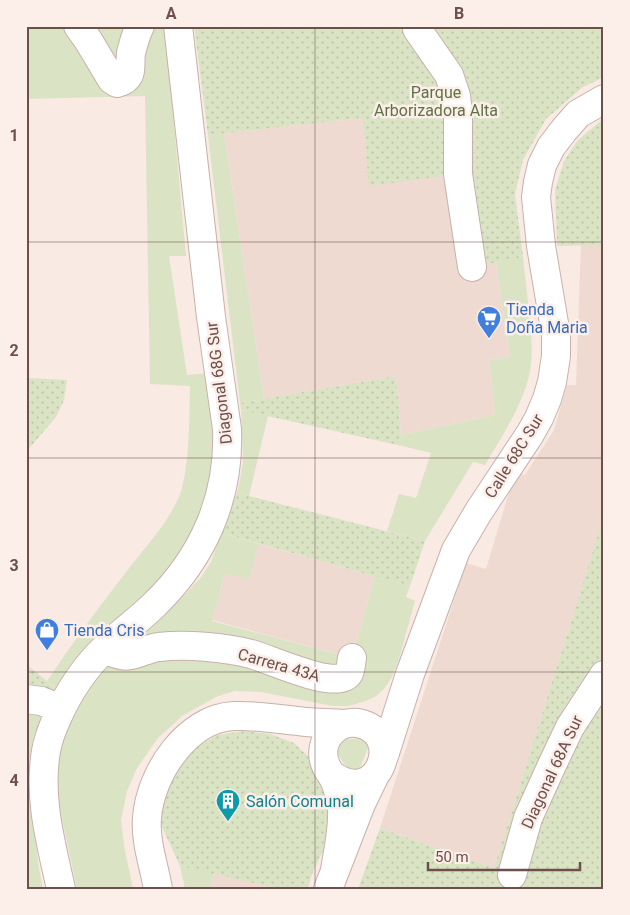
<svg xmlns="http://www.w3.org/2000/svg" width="630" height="915" font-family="Roboto,sans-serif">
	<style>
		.residential { fill: #efdad2 }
		.green { fill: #dae4c4 }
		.park { fill: url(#park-dots) }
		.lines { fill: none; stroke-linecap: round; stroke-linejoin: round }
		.minor-casing { stroke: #c8b1ab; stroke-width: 30 }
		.minor { stroke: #fff; stroke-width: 28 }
		.grid { fill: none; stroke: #6d4f4c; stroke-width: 1; stroke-opacity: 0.55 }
		.labels { text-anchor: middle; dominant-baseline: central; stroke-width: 5; stroke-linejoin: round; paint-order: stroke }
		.park-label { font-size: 16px; fill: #5f7246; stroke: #fcefe9 }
		.shop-label { font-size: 16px; fill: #366cbe; stroke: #fcefe9; text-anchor: start }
		.street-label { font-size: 16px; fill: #6d4f4c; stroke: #fcefe9 }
		.culture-label { font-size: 16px; fill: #0d838f; stroke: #fcefe9; text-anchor: start }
		.neatline { fill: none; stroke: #6d4f4c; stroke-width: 2 }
		.grid-label { font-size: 16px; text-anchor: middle; font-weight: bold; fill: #6d4f4c }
	</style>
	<defs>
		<pattern id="park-dots" width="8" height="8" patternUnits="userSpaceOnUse" patternTransform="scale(1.25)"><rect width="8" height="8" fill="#dae4c4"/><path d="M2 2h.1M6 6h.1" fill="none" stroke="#bec5aa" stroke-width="1.8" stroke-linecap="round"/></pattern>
	</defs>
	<rect width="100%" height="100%" fill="#f9eae3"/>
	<!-- residential -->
	<path class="residential" d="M363,118L446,175L463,269L496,262L510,357L489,360L495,415L401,435L396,376L264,399L224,133Z
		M581,245H604V517L494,868L380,828L466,563L486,569L515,472L525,475L554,430L567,385H576Z
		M259,544L375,576L352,658L212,620L225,573L249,579Z
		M214,873L278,889H210Z"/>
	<!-- green -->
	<path class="green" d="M26,26H165L186,256H169L187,375L209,373L215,438L208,503L178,559L147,594L105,627L84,651L58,690L47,681C73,642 101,604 130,567C148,544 174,516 182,488C190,455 189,419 190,386L150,384L145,96L26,99Z
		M224,133L264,399L240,403L208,135Z
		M523,257C525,275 527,293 529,311C531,332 534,355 529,376C521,408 502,436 485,465L473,462L425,541L387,531L399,494L416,498L431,453L402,446L401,435L495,415L489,360L510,357L496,262Z
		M241,410L268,416L249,496L237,493L240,479L243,462Z
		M221,533L259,544L249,580L225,573L212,621L352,658L375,576L410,586L406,597L415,601L399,659L392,677L384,689L375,697L363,702L348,706H333L261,692L234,691L216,697L182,716L158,738L137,768L127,791L121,820L124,845L133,889H77L59,805L57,779L59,746L65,727L98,672L149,624L182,598L201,577L211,562Z
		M26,710L41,717L33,739L29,763V790L39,869L43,889H26Z
		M373,737L355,779L328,741Z
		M180,866L214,873L210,889H185Z"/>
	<!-- park -->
	<path class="park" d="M194,26H604V77L583,87L546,119L523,160L515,194L523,257L472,267L458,174L369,186L363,118L208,135Z
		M604,118V245L557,246L555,190L564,161L578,140Z
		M396,376L402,446L241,410L240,403Z
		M26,378L67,380L64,400L56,417L26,452Z
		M237,493L425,541L410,586L221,533Z
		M604,516V889H358L380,828L494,868Z
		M26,664L58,690L52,699L26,691Z
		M244,731L270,734L294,743L313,761L327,781L330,836L312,874L308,889H278L180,866L162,827L159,812L169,776L195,748L217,735Z"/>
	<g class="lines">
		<defs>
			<path id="minor" d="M78,26L88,40L112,80L117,83C135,78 129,67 131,53C133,45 136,34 140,26
				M417,26V29L449,75L456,96L458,113V174L472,267
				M104,649C122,657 126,658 144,651C149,650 154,647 159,647C186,644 224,647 251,654C268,658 338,692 349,673C351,669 351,663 352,658
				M26,699L41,701L61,709
				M384,756L410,674L456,550L479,511L530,434L539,418L547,399L552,382L556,356V335L541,246L536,197L538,182L542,165L551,147L564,130L578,114L604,99
				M332,775C378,809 407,733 358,723C350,722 340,724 334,730C323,739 320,755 327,768C330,773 334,778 336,784C339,792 341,802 342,810C343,830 338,851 335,870
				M512,875L528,818L552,765L570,727L604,675
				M61,889C51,843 38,798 46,751C48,739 52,729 57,718C69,691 84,668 106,647C121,632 139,620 154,605C203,558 230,497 227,429L211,317L178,26
				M158,889C154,865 145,842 147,818C150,774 187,718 234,716C258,715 283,720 306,722C319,723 332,723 344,724
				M328,889L361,804L376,773"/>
		</defs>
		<!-- minor casing -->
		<use href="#minor" class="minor-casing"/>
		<!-- minor -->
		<use href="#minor" class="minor"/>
	</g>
	<!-- grid -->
	<path class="grid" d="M315,26V889M26,242H604M26,458H604M26,672H604"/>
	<!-- icons -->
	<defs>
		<symbol id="supermarket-pin" viewBox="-11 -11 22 30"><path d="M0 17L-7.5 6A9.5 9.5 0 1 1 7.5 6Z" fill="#3f7fe0" stroke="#fcefe9"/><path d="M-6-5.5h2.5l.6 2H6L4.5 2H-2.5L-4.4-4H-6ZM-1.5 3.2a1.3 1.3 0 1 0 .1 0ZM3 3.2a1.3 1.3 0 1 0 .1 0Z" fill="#fff"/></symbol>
		<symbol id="shop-pin" viewBox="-11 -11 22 30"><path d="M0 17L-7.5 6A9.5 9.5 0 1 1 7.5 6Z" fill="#3f7fe0" stroke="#fcefe9"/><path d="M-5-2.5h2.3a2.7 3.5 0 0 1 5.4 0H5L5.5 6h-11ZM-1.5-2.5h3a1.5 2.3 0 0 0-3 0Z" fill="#fff"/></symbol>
		<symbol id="building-pin" viewBox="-11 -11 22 30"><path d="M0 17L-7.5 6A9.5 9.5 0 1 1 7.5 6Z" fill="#0f9aa8" stroke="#fcefe9"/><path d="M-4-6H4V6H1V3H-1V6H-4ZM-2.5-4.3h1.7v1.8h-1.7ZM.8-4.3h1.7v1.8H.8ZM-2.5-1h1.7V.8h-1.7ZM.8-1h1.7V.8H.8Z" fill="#fff"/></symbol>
	</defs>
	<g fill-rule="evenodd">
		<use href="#supermarket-pin" x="475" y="304" width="28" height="38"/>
		<use href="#shop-pin" x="33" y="616" width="28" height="38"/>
		<use href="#building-pin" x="214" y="787" width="28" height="38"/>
	</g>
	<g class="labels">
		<!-- park labels -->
		<g class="park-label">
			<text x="436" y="92">Parque<tspan x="436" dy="18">Arborizadora Alta</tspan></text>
		</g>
		<!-- shop labels -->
		<g class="shop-label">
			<text x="506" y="309">Tienda<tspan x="506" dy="18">Doña Maria</tspan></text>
			<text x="64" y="630">Tienda Cris</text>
		</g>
		<!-- street labels -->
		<g class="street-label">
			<text transform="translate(219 383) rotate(-97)">Diagonal 68G Sur</text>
			<text transform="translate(514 456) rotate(-58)">Calle 68C Sur</text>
			<text transform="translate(279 665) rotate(16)">Carrera 43A</text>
			<text transform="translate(552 772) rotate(-65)">Diagonal 68A Sur</text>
		</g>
		<!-- culture labels -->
		<g class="culture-label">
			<text x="246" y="801">Salón Comunal</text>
		</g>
	</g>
	<!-- border -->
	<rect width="630" height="915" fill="none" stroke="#fcefe9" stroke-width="55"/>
	<!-- scale -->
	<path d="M428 862v8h152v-8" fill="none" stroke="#6d4f4c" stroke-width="2.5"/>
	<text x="435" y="862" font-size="15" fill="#6d4f4c" stroke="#fcefe9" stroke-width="4" paint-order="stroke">50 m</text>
	<rect x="28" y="28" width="574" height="860" class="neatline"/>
	<g class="grid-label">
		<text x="171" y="19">A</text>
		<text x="459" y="19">B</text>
		<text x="14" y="141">1</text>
		<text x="14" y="356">2</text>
		<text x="14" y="571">3</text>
		<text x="14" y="786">4</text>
	</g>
</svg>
